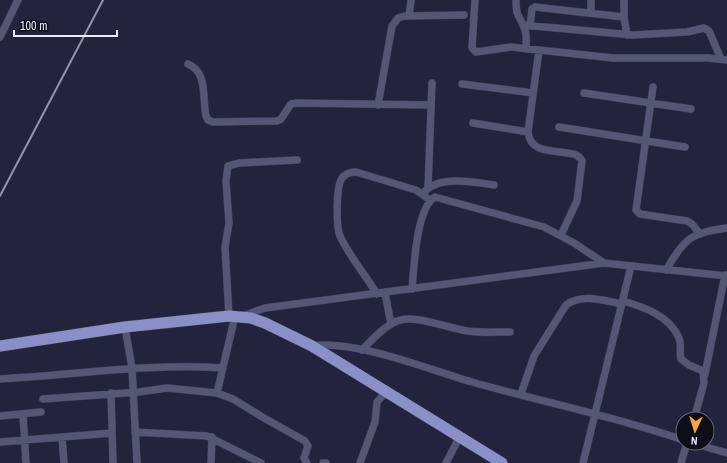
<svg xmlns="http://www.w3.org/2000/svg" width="727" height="463" font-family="'Archivo Narrow',sans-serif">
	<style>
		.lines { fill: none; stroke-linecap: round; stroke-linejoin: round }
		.street-casing { stroke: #3d3e54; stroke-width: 8 }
		.primary-casing { stroke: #3d3e54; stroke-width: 12 }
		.street { stroke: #535774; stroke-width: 7 }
		.primary { stroke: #8a90c7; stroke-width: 11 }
		.rail { stroke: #9193a8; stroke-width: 2 }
	</style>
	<rect width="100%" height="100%" fill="#22243d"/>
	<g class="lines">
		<defs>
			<path id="street" d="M475,0L472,48L476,52L511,47L613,58H708L727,60
				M516,0C516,19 520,15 525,30C527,36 526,42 526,49
				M624,0V17L627,35
				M591,13V0
				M409,16L411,0
				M523,25L633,35L687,32L704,28L709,31L721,59
				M530,26L532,9L535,7L624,17
				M0,37L18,0
				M539,50L528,132C531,162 576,144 582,161L577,201L561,235
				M188,64C208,72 202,98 206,116L208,120L213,122L277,121L281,119L291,104L296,103L431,105
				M462,84L533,93
				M653,87L636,210L640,214L687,221L692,224L700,234
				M584,93L691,109
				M378,105L392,26L398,18L405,16L464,15
				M473,123L528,132
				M559,127L685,147
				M428,188L432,83
				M425,191C441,175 474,182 494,185
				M666,270C685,239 689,233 727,228
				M412,289C414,268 416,208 435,197L544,227L574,243L604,263
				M385,293L391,324
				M377,294C366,276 348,254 340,236C336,227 336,186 342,178C346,173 350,172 356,172L416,190L430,200
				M623,301C644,307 670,316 679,338C682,345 679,352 681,359L689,365L703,371L704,383L694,419
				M229,316L225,247L229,223L226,181L228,166L239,163L297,160
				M243,316L265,308L604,263L727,276
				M125,327L132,368L137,463
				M312,346C354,339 430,370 472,382C542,402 614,416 683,440
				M362,350C372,340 383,327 397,321C415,314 447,328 467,331C481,333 496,332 510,332
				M705,374L725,275
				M0,379C74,375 149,363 223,368
				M111,393L113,463
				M217,393L235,316
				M521,394L534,356L566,305C583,293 605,301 622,304
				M43,399L139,392L167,388L217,393L233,399L264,418L305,441L308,446L304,458L307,463
				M23,414L26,463
				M0,416L41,412
				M135,432L207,436L261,463
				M62,437L64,463
				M0,442L112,433
				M692,443L727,453
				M211,463L212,437
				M323,463H326
				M360,463L375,422L377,402L386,392
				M446,463L460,436
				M583,463L631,266
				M681,463L687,443"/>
			<path id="primary" d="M0,346L125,327L229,316L251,318L265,323L312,346L502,463"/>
		</defs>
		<!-- street casing -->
		<use href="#street" class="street-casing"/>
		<!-- primary casing -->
		<use href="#primary" class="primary-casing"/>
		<!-- street -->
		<use href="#street" class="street"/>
		<!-- primary -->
		<use href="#primary" class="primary"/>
		<!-- rail -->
		<path class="rail" d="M0,196L103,0"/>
	</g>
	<!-- north arrow -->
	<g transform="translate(695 431) rotate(184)"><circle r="19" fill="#0d0e1a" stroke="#666776"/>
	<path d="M0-3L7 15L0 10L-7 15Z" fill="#f2a541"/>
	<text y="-6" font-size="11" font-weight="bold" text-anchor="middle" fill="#ebedff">N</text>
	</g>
	<!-- scale -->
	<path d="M14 30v6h103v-6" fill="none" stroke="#ebedff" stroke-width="2"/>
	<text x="20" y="30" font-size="12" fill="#ebedff" stroke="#0d0e1a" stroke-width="3" paint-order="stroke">100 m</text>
</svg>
